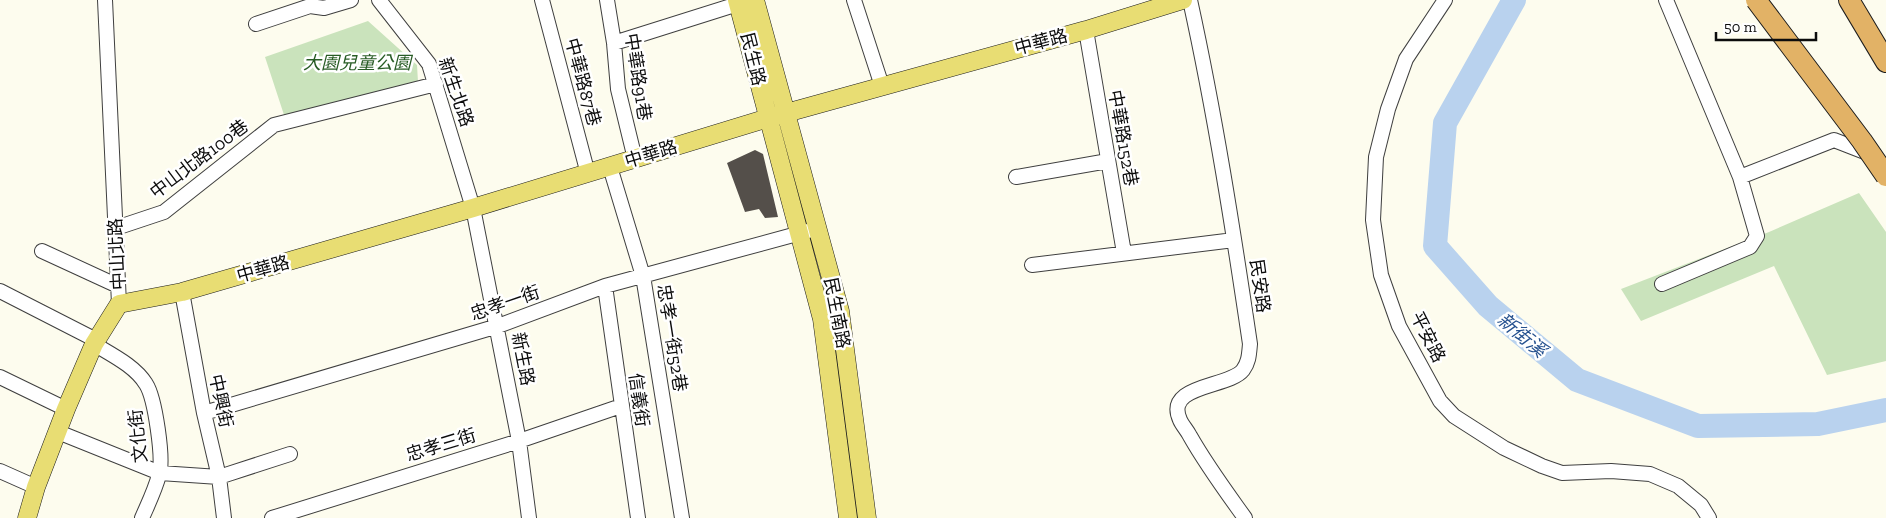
<svg xmlns="http://www.w3.org/2000/svg" width="1886" height="518" font-family="'Zilla Slab','Noto Sans TC',serif">
	<style>
		.green { fill: #cae3bc }
		.lines { fill: none; stroke-linecap: round; stroke-linejoin: round }
		.river { stroke: #b9d2ee; stroke-width: 24 }
		.building { fill: #544f4a }
		.minor-casing { stroke: #3f3f3f; stroke-width: 16 }
		.major-casing { stroke: #1d1d1d; stroke-width: 19 }
		.highway-casing { stroke: #1d1d1d; stroke-width: 22 }
		.minor { stroke: #fff; stroke-width: 14 }
		.major { stroke: #e8dd73; stroke-width: 18 }
		.highway { stroke: #e2b266; stroke-width: 20 }
		.highway-bridge-casing { stroke: #1d1d1d; stroke-width: 22; stroke-linecap: butt }
		.highway-bridge { stroke: #e2b266; stroke-width: 20 }
		.labels { text-anchor: middle; dominant-baseline: central; stroke-width: 5; stroke-linejoin: round; paint-order: stroke }
		.street-label { font-size: 18px; fill: #0c0c0c; stroke: #fff }
		.park-label { font-size: 18px; font-style: italic; fill: #285c25; stroke: #fff }
		.water-label { font-size: 19px; font-style: italic; fill: #25518f; stroke: #fff }
	</style>
	<rect width="100%" height="100%" fill="#fdfcee"/>
	<!-- green -->
	<path class="green" d="M368,21L417,65L418,82L286,121L265,57Z
		M1859,193L1886,232V361L1827,375L1774,266L1641,321L1621,289L1769,232Z"/>
	<g class="lines">
		<!-- river -->
		<path class="river" d="M1514,0L1445,123L1435,246L1488,306L1577,380L1698,426L1818,424L1886,410"/>
	</g>
	<!-- building -->
	<path class="building" d="M755,150L763,154L778,217L765,218L759,209L745,212L727,163Z"/>
	<g class="lines">
		<defs>
			<path id="minor" d="M105,0L119,304
				M379,0L429,64L473,208L519,441L529,518
				M542,0L588,174
				M607,0L614,43L618,89L635,159
				M854,0L882,86
				M1190,0C1215,114 1233,229 1250,344C1249,354 1249,362 1243,370C1229,388 1164,384 1180,420C1182,425 1187,430 1190,436C1207,466 1225,490 1245,518
				M1445,0L1406,59L1388,109L1376,157L1373,220L1381,275L1399,326L1440,401L1454,416L1504,448L1542,466L1562,473L1611,471L1650,474L1678,486L1701,505L1709,518
				M1666,0L1740,177L1834,140L1870,154
				M256,24L310,6L324,8L351,0
				M1086,30L1124,253
				M614,43L747,1
				M610,167L643,276L682,518
				M1016,177L1108,161
				M116,228L164,212L274,125L436,84
				M42,251L118,286
				M1032,265L1234,240
				M1662,284L1750,247L1757,236L1740,177
				M605,286L638,518
				M0,291L96,340
				M182,292L204,413L219,477L224,518
				M94,344C112,355 135,366 146,384C155,398 164,459 159,475C155,490 148,504 142,518
				M0,377L66,409
				M204,413L498,326L605,286L808,231
				M58,432L160,473L219,477L290,454
				M0,471L36,487
				M272,518L519,441L621,406"/>
			<path id="major" d="M737,0L822,319L848,518
				M755,0L840,311L867,518
				M27,518L36,487L66,409L94,344L119,304L182,292L473,208L768,118L1086,30L1183,0"/>
			<path id="highway" d="M1849,0L1886,62"/>
		</defs>
		<!-- minor casing -->
		<use href="#minor" class="minor-casing"/>
		<!-- major casing -->
		<use href="#major" class="major-casing"/>
		<!-- highway casing -->
		<use href="#highway" class="highway-casing"/>
		<!-- minor -->
		<use href="#minor" class="minor"/>
		<!-- major -->
		<use href="#major" class="major"/>
		<!-- highway -->
		<use href="#highway" class="highway"/>
		<defs>
			<path id="highway-bridge" d="M1756,0L1862,141L1886,176"/>
		</defs>
		<!-- highway-bridge casing -->
		<use href="#highway-bridge" class="highway-bridge-casing"/>
		<!-- highway-bridge -->
		<use href="#highway-bridge" class="highway-bridge"/>
	</g>
	<g class="labels">
		<!-- street labels -->
		<g class="street-label">
			<text transform="translate(1041 42) rotate(-15)">中華路</text>
			<text transform="translate(753 59) rotate(76)">民生路</text>
			<text transform="translate(638 77) rotate(81)">中華路91巷</text>
			<text transform="translate(583 82) rotate(75)">中華路87巷</text>
			<text transform="translate(456 92) rotate(71)">新生北路</text>
			<text transform="translate(1123 138) rotate(80)">中華路152巷</text>
			<text transform="translate(651 154) rotate(-17)">中華路</text>
			<text transform="translate(199 159) rotate(-37)">中山北路100巷</text>
			<text transform="translate(117 254) rotate(-93)">中山北路</text>
			<text transform="translate(263 269) rotate(-16)">中華路</text>
			<text transform="translate(1260 286) rotate(82)">民安路</text>
			<text transform="translate(505 303) rotate(-19)">忠孝一街</text>
			<text transform="translate(837 313) rotate(79)">民生南路</text>
			<text transform="translate(1428 337) rotate(63)">平安路</text>
			<text transform="translate(672 338) rotate(81)">忠孝一街52巷</text>
			<text transform="translate(523 359) rotate(79)">新生路</text>
			<text transform="translate(639 400) rotate(82)">信義街</text>
			<text transform="translate(221 401) rotate(78)">中興街</text>
			<text transform="translate(138 436) rotate(-96)">文化街</text>
			<text transform="translate(441 445) rotate(-17)">忠孝三街</text>
		</g>
		<!-- park labels -->
		<g class="park-label">
			<text x="357" y="63">大園兒童公園</text>
		</g>
		<!-- water labels -->
		<g class="water-label">
			<text transform="translate(1522 335) rotate(40)">新街溪</text>
		</g>
	</g>
	<!-- scale -->
	<path d="M1716 32v8h100v-8" fill="none" stroke="#0c0c0c" stroke-width="2.5"/>
	<text x="1724" y="32" font-size="15" fill="#0c0c0c" stroke="#ffffff" stroke-width="4" paint-order="stroke">50 m</text>
</svg>
